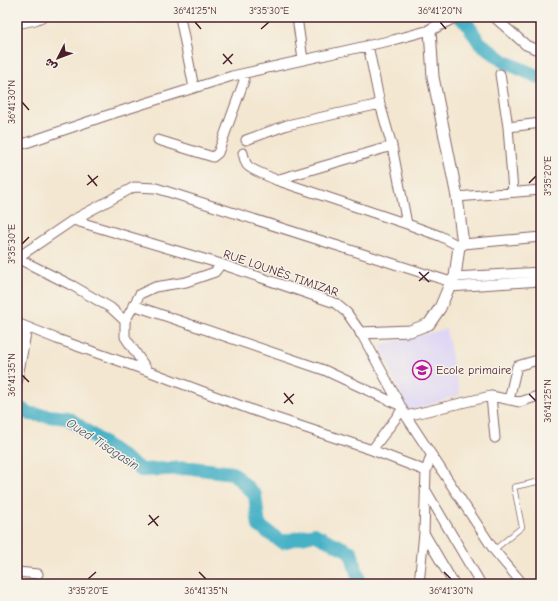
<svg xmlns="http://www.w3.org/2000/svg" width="558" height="601" font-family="'Comic Neue','Playpen Sans Arabic',sans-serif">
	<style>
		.built { fill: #ddd5f6 }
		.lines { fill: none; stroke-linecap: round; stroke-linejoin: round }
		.river { stroke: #47b1c6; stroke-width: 14 }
		.service-casing { stroke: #856565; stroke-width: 6 }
		.minor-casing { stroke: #856565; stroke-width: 11 }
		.tertiary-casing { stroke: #856565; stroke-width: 13 }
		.service { stroke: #fff; stroke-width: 4.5 }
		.minor { stroke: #fff; stroke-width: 9 }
		.tertiary { stroke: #fff; stroke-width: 11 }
		.ticks { fill: none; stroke: #4a1f2b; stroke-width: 1.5 }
		.labels { text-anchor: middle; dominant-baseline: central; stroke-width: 3; stroke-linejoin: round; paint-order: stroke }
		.street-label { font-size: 12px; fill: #4a1f2b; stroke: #f7f3e8 }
		.poi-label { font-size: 12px; fill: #4a1f2b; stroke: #f7f3e8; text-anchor: start }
		.water-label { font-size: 13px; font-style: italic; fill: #495261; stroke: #f7f3e8 }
		.neatline { fill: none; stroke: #4a1f2b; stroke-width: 1.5 }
		.ticks-label { font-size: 10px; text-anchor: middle; fill: #4a1f2b }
	</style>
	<rect width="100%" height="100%" fill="#f7f3e8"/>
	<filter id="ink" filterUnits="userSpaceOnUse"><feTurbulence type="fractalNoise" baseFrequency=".025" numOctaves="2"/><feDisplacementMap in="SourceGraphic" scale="8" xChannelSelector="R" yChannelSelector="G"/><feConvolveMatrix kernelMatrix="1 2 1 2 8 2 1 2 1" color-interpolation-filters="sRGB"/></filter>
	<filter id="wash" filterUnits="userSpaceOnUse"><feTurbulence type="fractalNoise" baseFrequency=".012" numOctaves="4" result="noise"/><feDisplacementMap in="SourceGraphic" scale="16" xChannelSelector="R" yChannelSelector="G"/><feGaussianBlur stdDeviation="0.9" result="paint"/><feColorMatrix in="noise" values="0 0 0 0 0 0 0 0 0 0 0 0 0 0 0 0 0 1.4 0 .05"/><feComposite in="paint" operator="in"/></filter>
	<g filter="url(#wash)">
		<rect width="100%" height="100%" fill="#f3e7d1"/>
		<!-- built -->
		<path class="built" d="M446,329L460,394L408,412L380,345Z"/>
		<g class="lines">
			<!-- river -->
			<path class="river" d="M460,17L466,22L479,42L505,62L541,78
				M17,407L30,414L68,418L141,470L192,468L233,473L255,495L259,526L282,542L314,534L351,552L360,584"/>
		</g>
	</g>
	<g filter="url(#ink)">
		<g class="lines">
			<defs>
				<path id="service" d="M494,550L522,527L514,487L541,481"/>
				<path id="minor" d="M180,17L194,88
					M297,17L303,60
					M494,17L526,45L535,49
					M17,24L35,20L42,17
					M368,45L380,104L392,146
					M500,74L508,127L513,192
					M508,127L541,123
					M158,140L213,157L218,153L244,81L243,74
					M246,140L287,125L380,104
					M17,146L105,116L232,76L393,40L430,30
					M243,153C244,157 245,162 247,165C252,171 269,176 276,180
					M457,197L541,190
					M73,220L221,264L335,303L347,313L361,333L406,416L494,550L522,583L524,584
					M407,224L392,146L276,180L407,224L440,236L459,246
					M463,244L541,237
					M17,258L73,220L134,187L156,188L451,282
					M17,258L73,286L111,308L125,321
					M455,277L541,272
					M449,287L541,281
					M133,305L324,370L399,405
					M17,323L57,339L148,371L252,410L372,450L426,471
					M148,371L125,337V321L140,294L155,287L186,282L215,272L221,264
					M17,382L27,328
					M491,396L495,438
					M509,400L514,378L517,366L541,359
					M406,416L491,396L520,402L541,395
					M372,450L402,410
					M425,489L481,584
					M424,533L454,584
					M17,572L38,574
					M419,584L424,533L426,471L431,456"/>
				<path id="tertiary" d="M361,333L410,331L429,324L440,308L451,282L455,277L459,246L463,244L457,197L433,77L430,30L454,17"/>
			</defs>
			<!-- service casing -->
			<use href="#service" class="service-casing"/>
			<!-- minor casing -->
			<use href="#minor" class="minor-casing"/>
			<!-- tertiary casing -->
			<use href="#tertiary" class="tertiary-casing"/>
			<!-- service -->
			<use href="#service" class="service"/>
			<!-- minor -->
			<use href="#minor" class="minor"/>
			<!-- tertiary -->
			<use href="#tertiary" class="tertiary"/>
		</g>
	</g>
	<!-- ticks -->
	<path class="ticks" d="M195,22L201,29M440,22L446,29M261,29L269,22M223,54L232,64M223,64L233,54M22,102L29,110M88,175L97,186M529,183L536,176M87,185L98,176M22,244L29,237M419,272L429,282M419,281L429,272M22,375L29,382M284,393L293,404M529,394L536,401M284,403L294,394M149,515L158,526M148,525L159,516M199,572L206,579M444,572L451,579M88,579L96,572"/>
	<!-- icons -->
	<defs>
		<symbol id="school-ring" viewBox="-11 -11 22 22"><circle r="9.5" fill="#f7f3e8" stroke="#b5179e" stroke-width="1.5"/><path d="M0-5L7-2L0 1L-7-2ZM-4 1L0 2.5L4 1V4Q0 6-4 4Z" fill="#b5179e"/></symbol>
	</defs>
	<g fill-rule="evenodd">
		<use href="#school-ring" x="411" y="359" width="22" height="22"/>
	</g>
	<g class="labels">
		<!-- street labels -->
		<g class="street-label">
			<text transform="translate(281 273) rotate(19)">RUE LOUNÈS TIMIZAR</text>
		</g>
		<!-- poi labels -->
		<g class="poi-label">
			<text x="436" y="370">Ecole primaire</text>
		</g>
		<!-- water labels -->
		<g class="water-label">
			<text transform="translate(103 444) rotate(33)">Oued Tisagasin</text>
		</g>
	</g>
	<!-- margin -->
	<rect width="558" height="601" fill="none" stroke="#f7f3e8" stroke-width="44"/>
	<!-- north arrow -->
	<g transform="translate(58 58) rotate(228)" stroke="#f7f3e8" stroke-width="3" paint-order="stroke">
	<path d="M0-3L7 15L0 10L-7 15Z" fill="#4a1f2b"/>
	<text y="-6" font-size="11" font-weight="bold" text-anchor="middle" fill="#4a1f2b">ش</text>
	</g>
	<rect x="22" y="22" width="514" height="557" class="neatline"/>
	<g class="ticks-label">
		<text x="195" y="14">36°41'25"N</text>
		<text x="269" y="14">3°35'30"E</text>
		<text x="440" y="14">36°41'20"N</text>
		<text transform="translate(11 102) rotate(-90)" y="4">36°41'30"N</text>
		<text transform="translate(547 176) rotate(-90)" y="4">3°35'20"E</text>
		<text transform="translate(11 244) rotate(-90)" y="4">3°35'30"E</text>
		<text transform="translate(11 375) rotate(-90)" y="4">36°41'35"N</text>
		<text transform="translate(547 401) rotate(-90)" y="4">36°41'25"N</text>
		<text x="88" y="594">3°35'20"E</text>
		<text x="206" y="594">36°41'35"N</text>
		<text x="451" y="594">36°41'30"N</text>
	</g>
</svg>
